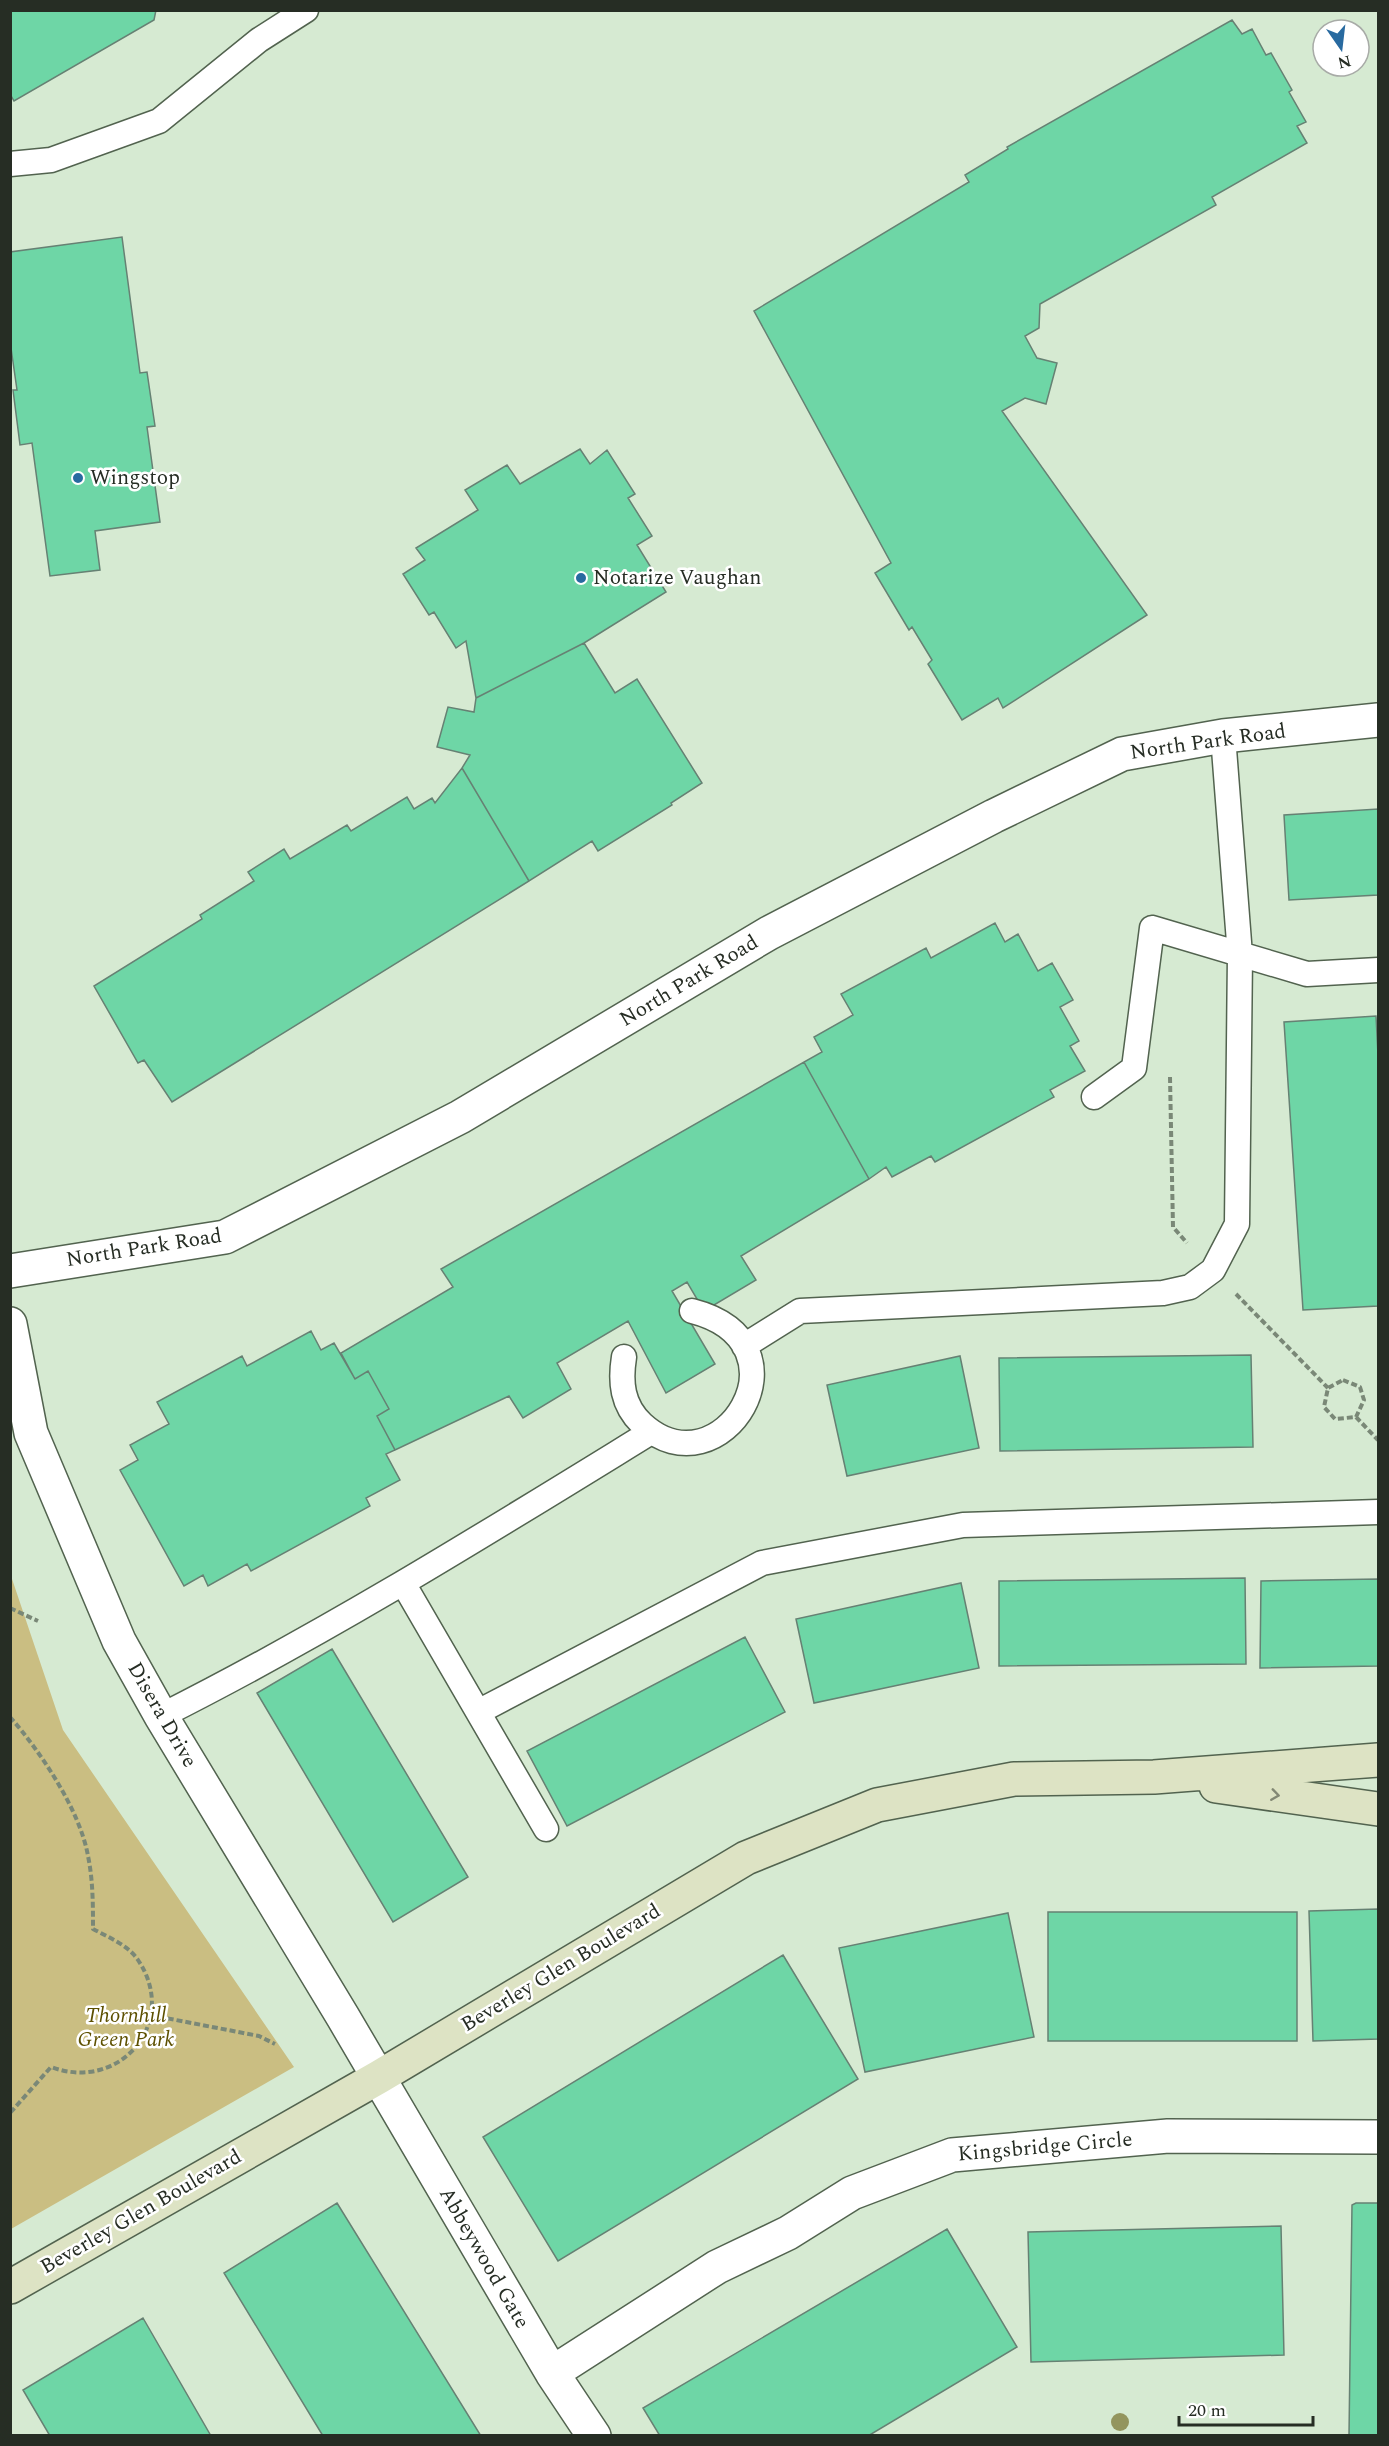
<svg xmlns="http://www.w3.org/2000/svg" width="1389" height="2446" font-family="Spectral,serif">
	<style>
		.green { fill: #cabe82 }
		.building { fill: #6ed6a6; stroke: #668173; stroke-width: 1.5 }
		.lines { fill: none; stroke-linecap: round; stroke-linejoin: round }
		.lane-casing { stroke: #52634f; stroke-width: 27 }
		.street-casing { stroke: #52634f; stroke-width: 36 }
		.secondary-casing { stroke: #52634f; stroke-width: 36 }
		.path { stroke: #7a8877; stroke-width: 4; stroke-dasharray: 6 3; stroke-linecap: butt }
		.lane { stroke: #fff; stroke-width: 24 }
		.street { stroke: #fff; stroke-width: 33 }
		.secondary { stroke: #dde3c4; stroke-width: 33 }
		.tree { fill: #93955e }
		.oneway { stroke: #828874 }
		.poi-dot { fill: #286aa0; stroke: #fff; stroke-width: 2 }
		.labels { text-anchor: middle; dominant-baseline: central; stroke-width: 5; stroke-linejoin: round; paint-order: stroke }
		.poi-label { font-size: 21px; fill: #262d24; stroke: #fff; text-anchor: start }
		.street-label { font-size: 21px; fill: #262d24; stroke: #fff }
		.park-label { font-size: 21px; font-style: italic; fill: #5d5000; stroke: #fff }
	</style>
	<rect width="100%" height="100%" fill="#d6ead2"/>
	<!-- green -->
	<path class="green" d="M11,1576L63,1730L294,2067L11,2229Z"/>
	<!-- building -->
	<path class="building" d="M10,10H156L154,20L14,101L10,94Z
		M1232,20L1242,34L1252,29L1266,55L1271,53L1292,90L1289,92L1306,122L1297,126L1307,143L1212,197L1216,205L1040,304L1039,328L1025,336L1037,358L1057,363L1046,404L1025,398L1002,411L1147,615L1003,708L998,698L962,720L928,664L932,660L912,627L909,630L875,573L891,563L754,311L969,182L965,175L1008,149L1007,147Z
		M122,237L140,373L147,372L155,426L147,427L160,522L95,531L100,570L50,576L32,443L20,445L13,390H17L10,341V252Z
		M580,449L590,464L607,450L635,494L628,498L652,536L637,545L666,592L584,643L476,698L466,641L456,648L434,612L429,615L403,574L425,560L416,548L478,510L465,490L507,465L520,484Z
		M584,643L615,693L637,679L702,783L671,803L672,805L598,851L592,841L529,881L462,768L470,755L437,747L448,707L474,712L476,698Z
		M462,768L529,881L172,1102L144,1060L138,1063L94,986L202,919L200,915L254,881L248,872L284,849L290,859L347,825L351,831L407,797L414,809L432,798L435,803Z
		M1378,809V895L1289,900L1284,815Z
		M995,923L1005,942L1018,934L1038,971L1052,963L1073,1000L1060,1007L1079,1041L1070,1046L1085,1071L1050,1090L1054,1097L935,1162L931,1156L892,1177L886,1167L869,1179L804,1062L822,1052L814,1037L853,1015L841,994L926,948L931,958Z
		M1376,1016L1378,1055V1306L1303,1310L1284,1022Z
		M804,1062L869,1179L741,1256L756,1280L704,1311L687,1282L672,1291L715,1364L666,1393L628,1321L557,1363L571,1389L523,1418L509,1396L395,1450L377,1416L389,1409L368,1371L355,1379L341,1353L453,1287L441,1269Z
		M311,1331L321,1350L334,1343L355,1379L368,1371L389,1409L377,1416L395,1450L386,1454L400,1480L366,1498L370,1506L251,1571L247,1564L208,1586L203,1575L184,1586L120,1470L138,1460L130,1445L169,1424L157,1402L242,1356L247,1366Z
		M1251,1355L1253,1447L1000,1451L999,1358Z
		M960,1356L979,1448L847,1476L827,1385Z
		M1245,1578L1246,1664L999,1666V1581Z
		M1378,1579V1666L1260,1668L1261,1581Z
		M961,1583L979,1668L814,1703L796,1619Z
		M745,1637L785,1712L567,1826L527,1751Z
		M332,1649L468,1877L393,1922L257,1693Z
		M1378,1909V2039L1313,2041L1309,1911Z
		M1048,1912H1297V2041H1048Z
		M1008,1913L1034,2037L865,2072L839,1948Z
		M783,1955L858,2079L558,2261L483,2137Z
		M337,2203L481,2436H323L224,2273Z
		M1356,2203H1378V2436H1349L1352,2205Z
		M1281,2226L1284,2355L1031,2362L1028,2232Z
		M947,2229L1017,2347L868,2436H660L643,2408Z
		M143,2318L211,2436H50L23,2390Z"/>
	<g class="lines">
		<defs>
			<path id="lane" d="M10,164L51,160L159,121L259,40L306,10
				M1094,1097L1134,1068L1152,928L1307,974L1378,970
				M744,1346L800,1311L1163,1293L1190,1287L1213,1270L1237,1224L1240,955L1223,736
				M624,1357C620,1382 622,1405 642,1424C721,1496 816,1343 692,1311
				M403,1583L546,1829
				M478,1712L762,1563L963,1525L1378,1512
				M161,1716C330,1631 490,1531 651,1432"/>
			<path id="street" d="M10,1271L225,1237L460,1117L769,933L994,816L1122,754L1223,736L1378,720
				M10,1324L31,1433L119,1641L161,1716L343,2017L552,2373L594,2436
				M552,2373L717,2267L788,2233L852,2193L952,2155L1168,2136L1378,2137"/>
			<path id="secondary" d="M1216,1786L1378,1809
				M10,2287L379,2077L746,1858L877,1805L1014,1779L1154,1777L1378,1760"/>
		</defs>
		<!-- lane casing -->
		<use href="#lane" class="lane-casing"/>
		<!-- street casing -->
		<use href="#street" class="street-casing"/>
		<!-- secondary casing -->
		<use href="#secondary" class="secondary-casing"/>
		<!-- path -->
		<path class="path" d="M1170,1077L1173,1227L1187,1243
			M1236,1294L1328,1388
			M1343,1380L1360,1387L1364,1400L1356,1417L1335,1419L1324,1407L1328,1388Z
			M1356,1417L1378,1440
			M10,1608L38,1621
			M10,1717C40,1751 80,1810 88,1856C93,1880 93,1905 93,1929C108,1937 128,1945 138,1960C180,2022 120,2093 51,2067L10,2113
			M150,2015L259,2036L275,2044"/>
		<!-- lane -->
		<use href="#lane" class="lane"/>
		<!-- street -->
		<use href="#street" class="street"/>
		<!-- secondary -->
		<use href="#secondary" class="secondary"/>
	</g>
	<!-- trees -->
	<circle class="tree" cx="1120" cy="2422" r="9"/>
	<!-- one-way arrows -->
	<defs><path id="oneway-chevron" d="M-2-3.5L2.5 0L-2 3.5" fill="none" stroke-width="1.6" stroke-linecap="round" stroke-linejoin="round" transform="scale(1.5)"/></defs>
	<use class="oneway" href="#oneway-chevron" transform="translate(1275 1795) rotate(8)"/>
	<!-- markers -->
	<g class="poi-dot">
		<circle cx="78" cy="478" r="6"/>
		<circle cx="581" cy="578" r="6"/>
	</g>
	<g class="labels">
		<!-- poi labels -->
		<g class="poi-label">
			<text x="90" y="478">Wingstop</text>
			<text x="593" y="578">Notarize Vaughan</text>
		</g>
		<!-- street labels -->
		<g class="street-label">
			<text transform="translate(1208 742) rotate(-8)">North Park Road</text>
			<text transform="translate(689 981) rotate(-31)">North Park Road</text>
			<text transform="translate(144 1248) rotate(-9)">North Park Road</text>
			<text transform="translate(162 1715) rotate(60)">Disera Drive</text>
			<text transform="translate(561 1968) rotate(-31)">Beverley Glen Boulevard</text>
			<text transform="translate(1045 2147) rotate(-5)">Kingsbridge Circle</text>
			<text transform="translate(141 2212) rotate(-30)">Beverley Glen Boulevard</text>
			<text transform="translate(484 2258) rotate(60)">Abbeywood Gate</text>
		</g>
		<!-- park labels -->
		<g class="park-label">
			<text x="126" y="2016">Thornhill<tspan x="126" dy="24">Green Park</tspan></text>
		</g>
	</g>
	<!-- border -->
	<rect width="1389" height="2446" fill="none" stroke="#262d24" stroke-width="24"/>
	<!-- north arrow -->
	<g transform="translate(1341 48) rotate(166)"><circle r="28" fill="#ffffff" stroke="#a8aba7" stroke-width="1.5"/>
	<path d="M0-4.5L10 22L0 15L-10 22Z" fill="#286aa0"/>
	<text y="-9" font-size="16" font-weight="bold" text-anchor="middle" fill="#262d24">N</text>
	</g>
	<!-- scale -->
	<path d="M1179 2416v9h134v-9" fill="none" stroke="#262d24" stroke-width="3"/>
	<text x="1188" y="2416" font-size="18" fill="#262d24" stroke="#ffffff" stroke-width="4.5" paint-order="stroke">20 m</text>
</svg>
